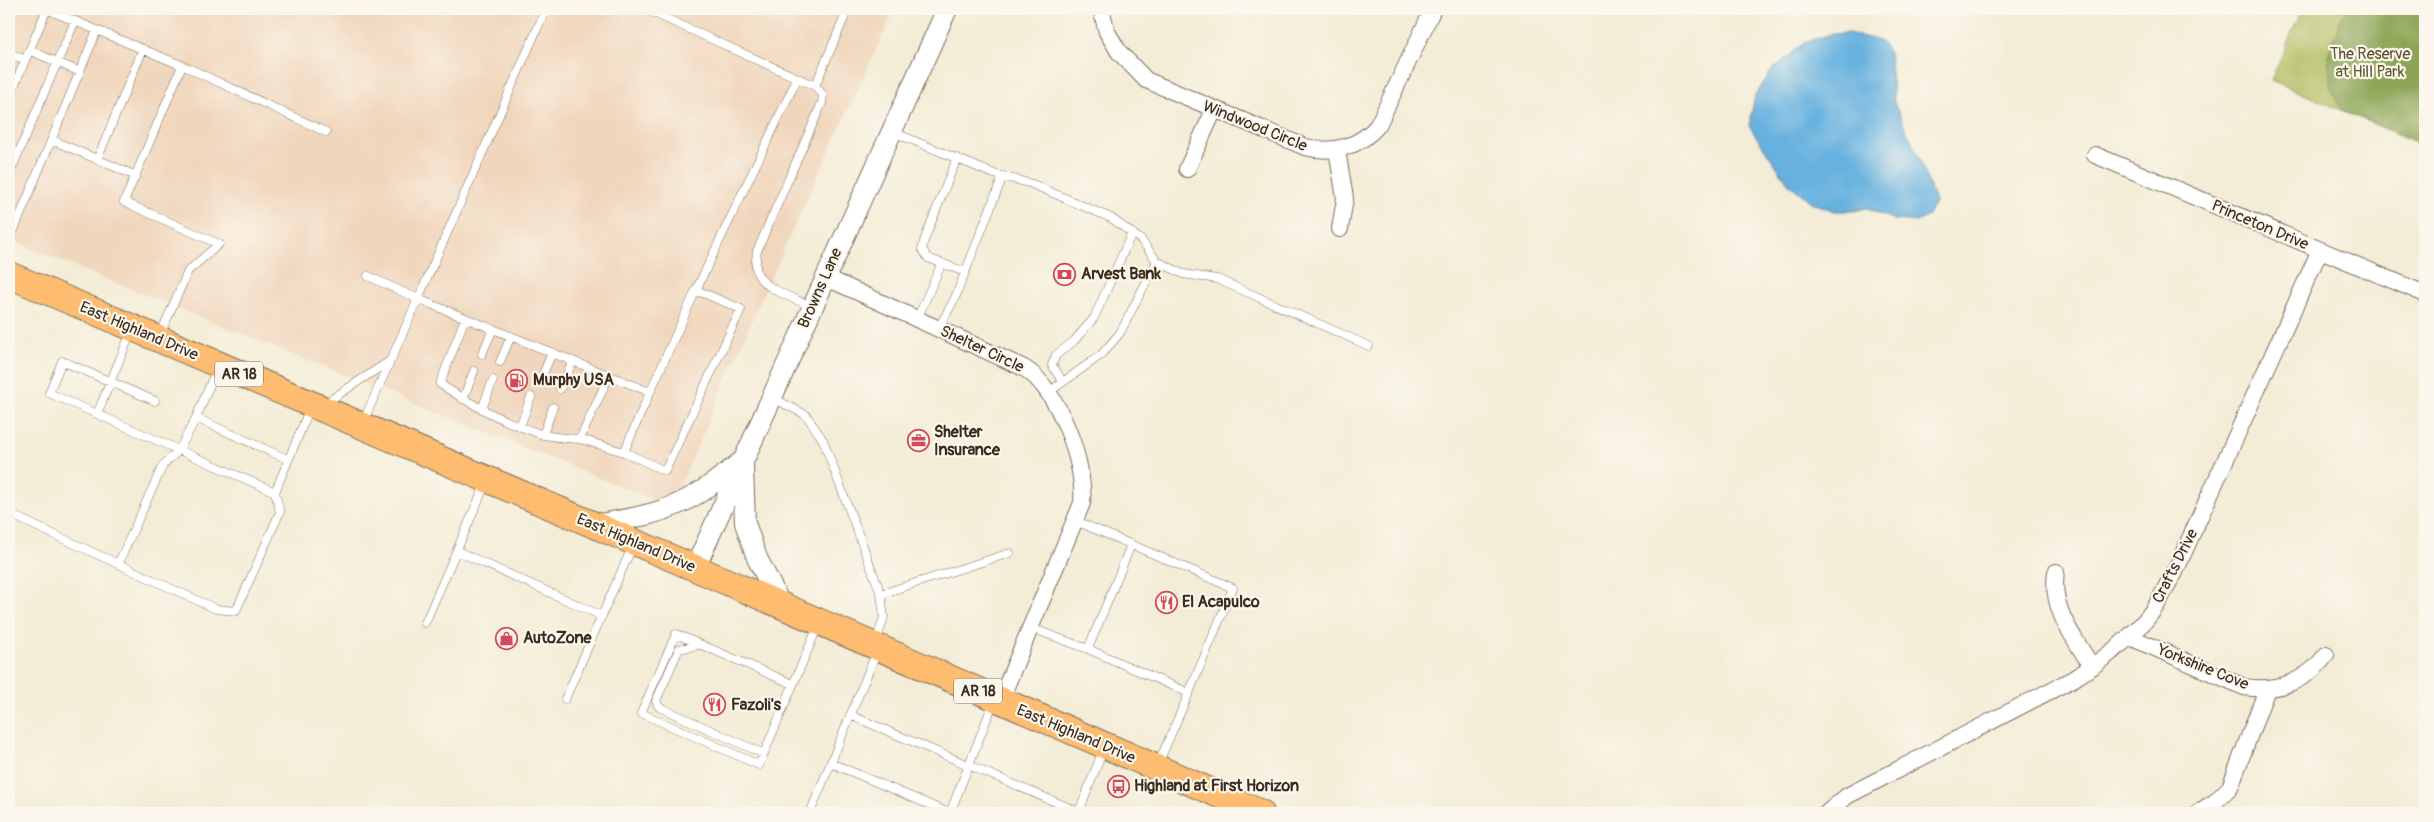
<svg xmlns="http://www.w3.org/2000/svg" width="2434" height="822" font-family="Pangolin,sans-serif">
	<style>
		.built { fill: #f0d6bc }
		.green { fill: #afbc5e; stroke: #75733e }
		.forest { fill: #8ba455; stroke: #63673a }
		.water { fill: #66b1df; stroke: #506e7e }
		.lines { fill: none; stroke-linecap: round; stroke-linejoin: round }
		.service-casing { stroke: #7b6e5e; stroke-width: 9 }
		.minor-casing { stroke: #7b6e5e; stroke-width: 18 }
		.tertiary-casing { stroke: #7b6e5e; stroke-width: 22 }
		.primary-casing { stroke: #7b6e5e; stroke-width: 28 }
		.service { stroke: #fff; stroke-width: 8 }
		.minor { stroke: #fff; stroke-width: 16 }
		.tertiary { stroke: #fff; stroke-width: 20 }
		.primary { stroke: #fdbc70; stroke-width: 26 }
		.labels { text-anchor: middle; dominant-baseline: central; stroke-width: 4.5; stroke-linejoin: round; paint-order: stroke }
		.shield { fill: #fbf7ec; stroke: #75685c; stroke-width: 1 }
		.shield-label { font-size: 15px; font-weight: bold; fill: #3b2a1e }
		.park-label { font-size: 16px; fill: #5e5631; stroke: #fbf7ec }
		.street-label { font-size: 16px; fill: #3b2a1e; stroke: #fbf7ec }
		.poi-label { font-size: 16px; font-weight: bold; fill: #3b2a1e; stroke: #fbf7ec; text-anchor: start }
	</style>
	<rect width="100%" height="100%" fill="#fbf7ec"/>
	<filter id="ink" filterUnits="userSpaceOnUse"><feTurbulence type="fractalNoise" baseFrequency=".02" numOctaves="2"/><feDisplacementMap in="SourceGraphic" scale="10" xChannelSelector="R" yChannelSelector="G"/><feConvolveMatrix kernelMatrix="1 2 1 2 8 2 1 2 1" color-interpolation-filters="sRGB"/></filter>
	<filter id="wash" filterUnits="userSpaceOnUse"><feTurbulence type="fractalNoise" baseFrequency=".0096" numOctaves="4" result="noise"/><feDisplacementMap in="SourceGraphic" scale="20" xChannelSelector="R" yChannelSelector="G"/><feGaussianBlur stdDeviation="1.12" result="paint"/><feColorMatrix in="noise" values="0 0 0 0 0 0 0 0 0 0 0 0 0 0 0 0 0 1.4 0 .05"/><feComposite in="paint" operator="in"/></filter>
	<g filter="url(#wash)">
		<rect width="100%" height="100%" fill="#f3ecd6"/>
		<!-- built -->
		<path class="built" d="M9,9H895L761,299L671,507L9,240Z"/>
		<!-- green -->
		<path class="green" d="M2302,9H2425V146L2271,80Z"/>
		<!-- forest -->
		<path class="forest" d="M2348,9H2425V146L2342,110L2331,88L2328,56L2341,19Z"/>
		<!-- water -->
		<path class="water" d="M1849,33L1880,41L1889,52L1894,103L1921,162L1935,202L1928,216L1917,222L1894,220L1867,208L1854,211H1834L1811,202L1788,183L1749,126L1755,96L1772,70L1805,42L1831,34Z"/>
	</g>
	<g filter="url(#ink)">
		<g class="lines">
			<defs>
				<path id="service" d="M46,9L188,68L326,132
					M546,9L418,299L650,392L696,290L797,79
					M645,9L815,86L823,95L822,103L757,251C756,259 754,270 760,278C769,290 798,300 812,307
					M29,50L80,72
					M9,53L25,60
					M815,86L848,9
					M9,98L47,9
					M893,132L994,174L1032,184L1111,218L1141,240L1157,261L1120,333L1101,355L1049,392
					M52,140L136,176
					M957,158L925,238L922,249L928,258L965,272
					M97,160L143,49
					M9,175L75,21
					M9,242L97,30
					M1157,261L1183,274L1217,279L1369,346
					M465,318L440,384C470,404 506,423 541,434C553,438 567,438 580,439
					M917,319L942,263
					M938,329L955,298L1003,176
					M160,335L188,271L219,244L124,202L182,66
					M482,354L493,329
					M500,362L511,336
					M217,368L196,418L179,450L275,492L310,408
					M609,376L580,439L624,452L665,471L741,309L696,290
					M540,381L552,353
					M1063,382L1052,365L1056,355L1074,341L1094,318L1132,233
					M560,389L573,361
					M773,398L806,415L823,440L881,594L884,617L876,642
					M463,399L474,371
					M324,404L391,360
					M482,409L493,380
					M97,414L132,330
					M196,418L287,459
					M363,422L418,299L368,276
					M520,426L531,397
					M543,435L553,407
					M624,452L650,392
					M16,517L216,609L236,611L280,512L275,492
					M1076,521L1233,588L1189,693
					M457,551L602,616
					M118,564L163,465L179,450L49,393L62,361L155,401
					M881,594L1010,553
					M425,623L486,483
					M1031,628L1088,649L1189,693L1158,764
					M698,645L679,649L656,701L659,707L764,754
					M1088,649L1131,545
					M793,684L676,634L641,713L759,765L818,626
					M565,699L633,545
					M850,715L1079,812
					M831,763L949,813
					M810,813L877,651
					M950,813L994,701
					M1083,813L1079,812L1103,750"/>
				<path id="minor" d="M1101,9L1107,32L1119,52L1146,80L1305,147C1333,154 1360,147 1378,125L1433,9
					M1337,150L1345,198L1340,229
					M2095,155L2425,294
					M1187,169L1214,110
					M825,277L1024,368C1058,388 1086,464 1082,503L1000,701
					M2056,572C2050,609 2074,637 2092,667
					M2130,637L2244,687C2277,692 2306,682 2326,655
					M1827,813L1847,796L2073,679C2102,661 2142,631 2159,601C2164,592 2168,582 2174,574L2320,250
					M2197,813L2215,802L2230,787L2267,689"/>
				<path id="tertiary" d="M743,465L745,523L757,558L781,605
					M593,525C630,519 665,514 697,494C712,485 727,473 741,462
					M695,568L947,9"/>
				<path id="primary" d="M9,275L695,568L1261,813"/>
			</defs>
			<!-- service casing -->
			<use href="#service" class="service-casing"/>
			<!-- minor casing -->
			<use href="#minor" class="minor-casing"/>
			<!-- tertiary casing -->
			<use href="#tertiary" class="tertiary-casing"/>
			<!-- primary casing -->
			<use href="#primary" class="primary-casing"/>
			<!-- service -->
			<use href="#service" class="service"/>
			<!-- minor -->
			<use href="#minor" class="minor"/>
			<!-- tertiary -->
			<use href="#tertiary" class="tertiary"/>
			<!-- primary -->
			<use href="#primary" class="primary"/>
		</g>
	</g>
	<!-- icons -->
	<defs>
		<symbol id="bank-ring" viewBox="-11 -11 22 22"><circle r="9.5" fill="#fbf7ec" stroke="#d1495b" stroke-width="1.5"/><path d="M-6-4H6V4H-6ZM0-2.3a2.3 2.3 0 1 0 0 4.6a2.3 2.3 0 1 0 0-4.6Z" fill="#d1495b"/></symbol>
		<symbol id="fuel-ring" viewBox="-11 -11 22 22"><circle r="9.5" fill="#fbf7ec" stroke="#d1495b" stroke-width="1.5"/><path d="M-5.5-6h7V0h2V4h1.3V-2.5L3-4.5l.8-.8L6-3V5H2.5V1h-1V6h-7ZM-4.2-4.7v3.2H.2V-4.7Z" fill="#d1495b"/></symbol>
		<symbol id="office-ring" viewBox="-11 -11 22 22"><circle r="9.5" fill="#fbf7ec" stroke="#d1495b" stroke-width="1.5"/><path d="M-6-3h4V-5.5h4V-3h4V5H-6ZM-1-4.5V-3h2v-1.5ZM-6 0V1H6V0Z" fill="#d1495b"/></symbol>
		<symbol id="restaurant-ring" viewBox="-11 -11 22 22"><circle r="9.5" fill="#fbf7ec" stroke="#d1495b" stroke-width="1.5"/><path d="M-5-6h1v4h1v-4h1v4h1v-4h1v5L-1.5 .5V6h-2V.5L-5-1ZM5-6V6H3V1.5H1.5Q1.5-4 5-6Z" fill="#d1495b"/></symbol>
		<symbol id="shop-ring" viewBox="-11 -11 22 22"><circle r="9.5" fill="#fbf7ec" stroke="#d1495b" stroke-width="1.5"/><path d="M-5-2.5h2.3a2.7 3.5 0 0 1 5.4 0H5L5.5 6h-11ZM-1.5-2.5h3a1.5 2.3 0 0 0-3 0Z" fill="#d1495b"/></symbol>
		<symbol id="bus-ring" viewBox="-11 -11 22 22"><circle r="9.5" fill="#fbf7ec" stroke="#d1495b" stroke-width="1.5"/><path d="M-5-6H5V4H4V6H2V4H-2V6H-4V4H-5ZM-3.5-4V0h7V-4ZM-3.5 1.2v1.5H-2V1.2ZM2 1.2v1.5H3.5V1.2Z" fill="#d1495b"/></symbol>
	</defs>
	<g fill-rule="evenodd">
		<use href="#bank-ring" x="1052" y="262" width="25" height="25"/>
		<use href="#fuel-ring" x="504" y="368" width="25" height="25"/>
		<use href="#office-ring" x="906" y="428" width="25" height="25"/>
		<use href="#restaurant-ring" x="1154" y="590" width="25" height="25"/>
		<use href="#shop-ring" x="494" y="626" width="25" height="25"/>
		<use href="#restaurant-ring" x="702" y="692" width="25" height="25"/>
		<use href="#bus-ring" x="1106" y="774" width="25" height="25"/>
	</g>
	<g class="labels">
		<!-- shield labels -->
		<g class="shield">
			<rect x="215" y="361.5" width="48" height="25" rx="4"/>
			<rect x="954" y="678.5" width="48" height="25" rx="4"/>
		</g>
		<g class="shield-label">
			<text x="239" y="374">AR 18</text>
			<text x="978" y="691">AR 18</text>
		</g>
		<!-- park labels -->
		<g class="park-label">
			<text x="2370" y="54">The Reserve<tspan x="2370" dy="18">at Hill Park</tspan></text>
		</g>
		<!-- street labels -->
		<g class="street-label">
			<text transform="translate(1255 126) rotate(22)">Windwood Circle</text>
			<text transform="translate(2260 225) rotate(23)">Princeton Drive</text>
			<text transform="translate(820 288) rotate(-66)">Browns Lane</text>
			<text transform="translate(139 331) rotate(23)">East Highland Drive</text>
			<text transform="translate(982 349) rotate(25)">Shelter Circle</text>
			<text transform="translate(636 543) rotate(23)">East Highland Drive</text>
			<text transform="translate(2175 566) rotate(-63)">Crafts Drive</text>
			<text transform="translate(2203 667) rotate(22)">Yorkshire Cove</text>
			<text transform="translate(1076 734) rotate(23)">East Highland Drive</text>
		</g>
		<!-- poi labels -->
		<g class="poi-label">
			<text x="1081" y="274">Arvest Bank</text>
			<text x="533" y="380">Murphy USA</text>
			<text x="934" y="432">Shelter<tspan x="934" dy="18">Insurance</tspan></text>
			<text x="1182" y="602">El Acapulco</text>
			<text x="523" y="638">AutoZone</text>
			<text x="731" y="705">Fazoli's</text>
			<text x="1134" y="786">Highland at First Horizon</text>
		</g>
	</g>
	<!-- margin -->
	<rect width="2434" height="822" fill="none" stroke="#fbf7ec" stroke-width="30"/>
</svg>
